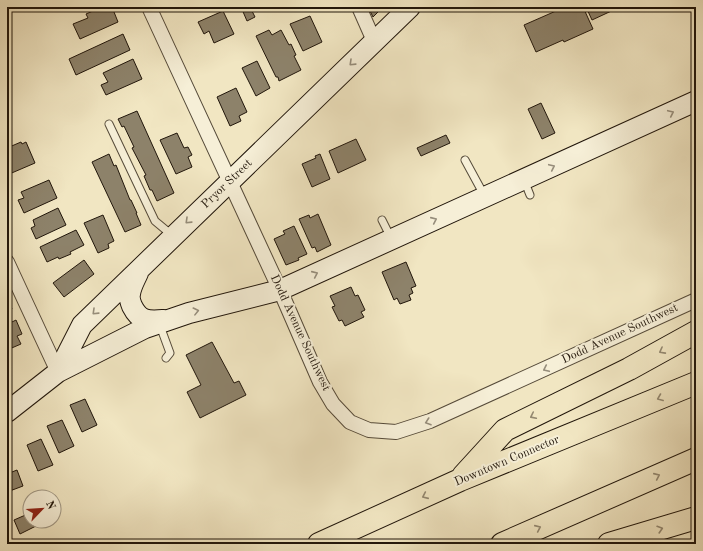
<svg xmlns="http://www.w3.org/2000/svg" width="703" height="551" font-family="'Old Standard TT',serif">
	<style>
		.building { fill: #8d826a; stroke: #21160b }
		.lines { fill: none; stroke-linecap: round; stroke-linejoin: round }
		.lane-casing { stroke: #554a39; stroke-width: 9 }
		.street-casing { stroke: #554a39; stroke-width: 16 }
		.secondary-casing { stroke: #21160b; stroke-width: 22 }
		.highway-casing { stroke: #21160b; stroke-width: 24 }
		.lane { stroke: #f6efd7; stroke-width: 7 }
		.street { stroke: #f6efd7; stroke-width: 14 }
		.secondary { stroke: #f6efd7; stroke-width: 20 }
		.highway { stroke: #f1e6c2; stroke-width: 22 }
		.oneway { stroke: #968d7b }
		.oneway2 { stroke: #938870 }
		.labels { text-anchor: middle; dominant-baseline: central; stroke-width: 4; stroke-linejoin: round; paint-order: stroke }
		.street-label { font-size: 12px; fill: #21160b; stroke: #f6efd7 }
	</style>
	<rect width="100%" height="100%" fill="#f1e6c2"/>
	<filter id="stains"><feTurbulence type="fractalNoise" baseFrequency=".005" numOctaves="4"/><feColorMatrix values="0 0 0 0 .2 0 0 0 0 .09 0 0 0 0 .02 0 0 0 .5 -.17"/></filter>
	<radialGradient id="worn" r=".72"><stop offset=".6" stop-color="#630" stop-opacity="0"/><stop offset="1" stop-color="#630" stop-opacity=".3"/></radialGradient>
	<!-- building -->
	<path class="building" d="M102,7H112L118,22L80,39L73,24L88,18L86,14Z
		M241,7H250L255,17L247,21Z
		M368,7H383L373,17Z
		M565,7H583L593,29L564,42L563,40L536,52L524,25Z
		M586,7H620L592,20Z
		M223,11L234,34L214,43L209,31L204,34L198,22Z
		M310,16L322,42L303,51L290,24Z
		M269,30L272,35L281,30L289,45L291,44L296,55L294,56L301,70L279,81L278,77H276L256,36Z
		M123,34L130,50L76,75L69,59Z
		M133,59L142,79L106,95L101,85L108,82L103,73Z
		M257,61L270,88L256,96L242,68Z
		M236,88L247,112L239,116L241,121L230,126L217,97Z
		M541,103L555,133L542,139L528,109Z
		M137,111L174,193L157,201L152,190H150L144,176L146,175L132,148L134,147L124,126L122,127L118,119Z
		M177,133L184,148L188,147L192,155L188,157L192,167L176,174L160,140Z
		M446,135L450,143L421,156L417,148Z
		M356,139L366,160L338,173L329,151Z
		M21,142L22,144L26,142L35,163L7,175V148Z
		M109,154L114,166L116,165L130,200H131L137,213H136L141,225L125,232L92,162Z
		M320,154L330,179L312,187L302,164L316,158L315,156Z
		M49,180L57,198L24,213L18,200L24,198L21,192Z
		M58,208L66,225L36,239L31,228L35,226L33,220Z
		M318,214L331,245L317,252L315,247L312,248L299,219L309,215L310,218Z
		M103,215L114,241L108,244L109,248L98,253L84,223Z
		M294,226L307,254L298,258L299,260L286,265L274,239L285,234L283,231Z
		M76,230L84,245L70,252L71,254L59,259L58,257L47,262L40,247Z
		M84,260L94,274L64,297L53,283Z
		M406,262L416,286L411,288L413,293L409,295L411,300L400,304L397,298L394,300L382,272Z
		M351,287L355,296L358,295L365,310L361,312L364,317L345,326L342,320L339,321L332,307L335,306L330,296Z
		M7,298L12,309L7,312L12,322L16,320L22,334L17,336L21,344L7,350Z
		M212,342L234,383L239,381L246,395L200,418L187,392L201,385L186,355Z
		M85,399L97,425L82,432L70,405Z
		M62,420L74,446L59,453L47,426Z
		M41,439L53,465L38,471L27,445Z
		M17,470L23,486L7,492V474Z
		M30,513V521H46L20,534L14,520Z"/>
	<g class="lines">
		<defs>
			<path id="lane" d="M109,124L155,221L173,236
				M465,160L484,195
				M524,180L530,195
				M382,220L391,238
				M159,323L170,353L166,358"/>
			<path id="street" d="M149,7L280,290L320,382L333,404L350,422L369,430L396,432L430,421L696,300
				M359,7L374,41
				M7,262L58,372"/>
			<path id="secondary" d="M138,273C135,280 131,286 130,294C129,298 130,301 132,306C140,322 148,321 164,320
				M58,372L82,325L410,7
				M7,412L58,372L145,328L189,313L280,290L696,101"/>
			<path id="highway" d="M463,476L505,430L629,369L696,332
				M319,544L460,480L696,383
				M502,544L696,459
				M609,544L696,518"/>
		</defs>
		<!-- lane casing -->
		<use href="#lane" class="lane-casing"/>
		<!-- street casing -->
		<use href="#street" class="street-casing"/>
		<!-- secondary casing -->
		<use href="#secondary" class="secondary-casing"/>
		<!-- highway casing -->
		<use href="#highway" class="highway-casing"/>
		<!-- lane -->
		<use href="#lane" class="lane"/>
		<!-- street -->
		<use href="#street" class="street"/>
		<!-- secondary -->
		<use href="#secondary" class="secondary"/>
		<!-- highway -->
		<use href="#highway" class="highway"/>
	</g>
	<!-- one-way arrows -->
	<defs><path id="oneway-chevron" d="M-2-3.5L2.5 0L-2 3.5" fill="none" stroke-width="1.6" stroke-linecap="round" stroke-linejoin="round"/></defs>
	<g class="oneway">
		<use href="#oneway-chevron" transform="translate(352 63) rotate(136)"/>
		<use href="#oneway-chevron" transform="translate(671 113) rotate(-25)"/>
		<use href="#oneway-chevron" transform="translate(552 167) rotate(-25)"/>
		<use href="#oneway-chevron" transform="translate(434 220) rotate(-24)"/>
		<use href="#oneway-chevron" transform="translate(188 221) rotate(136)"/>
		<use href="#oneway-chevron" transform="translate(315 274) rotate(-24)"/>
		<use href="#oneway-chevron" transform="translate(196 311) rotate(-14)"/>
		<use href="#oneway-chevron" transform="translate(95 312) rotate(136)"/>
		<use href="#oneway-chevron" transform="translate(546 369) rotate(155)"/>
		<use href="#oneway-chevron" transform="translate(428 422) rotate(161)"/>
	</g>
	<g class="oneway2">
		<use href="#oneway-chevron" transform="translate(662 351) rotate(152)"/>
		<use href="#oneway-chevron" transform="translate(660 398) rotate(158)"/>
		<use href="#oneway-chevron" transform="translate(533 416) rotate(154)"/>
		<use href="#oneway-chevron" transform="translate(657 476) rotate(-24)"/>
		<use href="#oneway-chevron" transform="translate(425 496) rotate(156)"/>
		<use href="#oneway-chevron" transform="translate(538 528) rotate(-24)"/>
		<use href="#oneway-chevron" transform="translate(660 529) rotate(-17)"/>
	</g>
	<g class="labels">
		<!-- street labels -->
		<g class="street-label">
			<text transform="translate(227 184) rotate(-44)">Pryor Street</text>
			<text transform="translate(300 333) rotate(65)">Dodd Avenue Southwest</text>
			<text transform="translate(620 334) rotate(-25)">Dodd Avenue Southwest</text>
			<text transform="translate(507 461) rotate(-23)">Downtown Connector</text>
		</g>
	</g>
	<!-- margin -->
	<rect width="703" height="551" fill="none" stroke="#f1e6c2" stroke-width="24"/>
	<rect x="8" y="8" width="687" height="535" fill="none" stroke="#21160b" stroke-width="2"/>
	<rect x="12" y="12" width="679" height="527" fill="none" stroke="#21160b"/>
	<!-- north arrow -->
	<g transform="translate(42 509) rotate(65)"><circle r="19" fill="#f6efd7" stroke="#a19885"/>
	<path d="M0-3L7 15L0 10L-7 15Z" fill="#8f2418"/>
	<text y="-6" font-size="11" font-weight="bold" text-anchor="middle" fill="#21160b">N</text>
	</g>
	<rect width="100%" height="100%" filter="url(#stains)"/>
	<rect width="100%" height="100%" fill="url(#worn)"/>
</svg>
